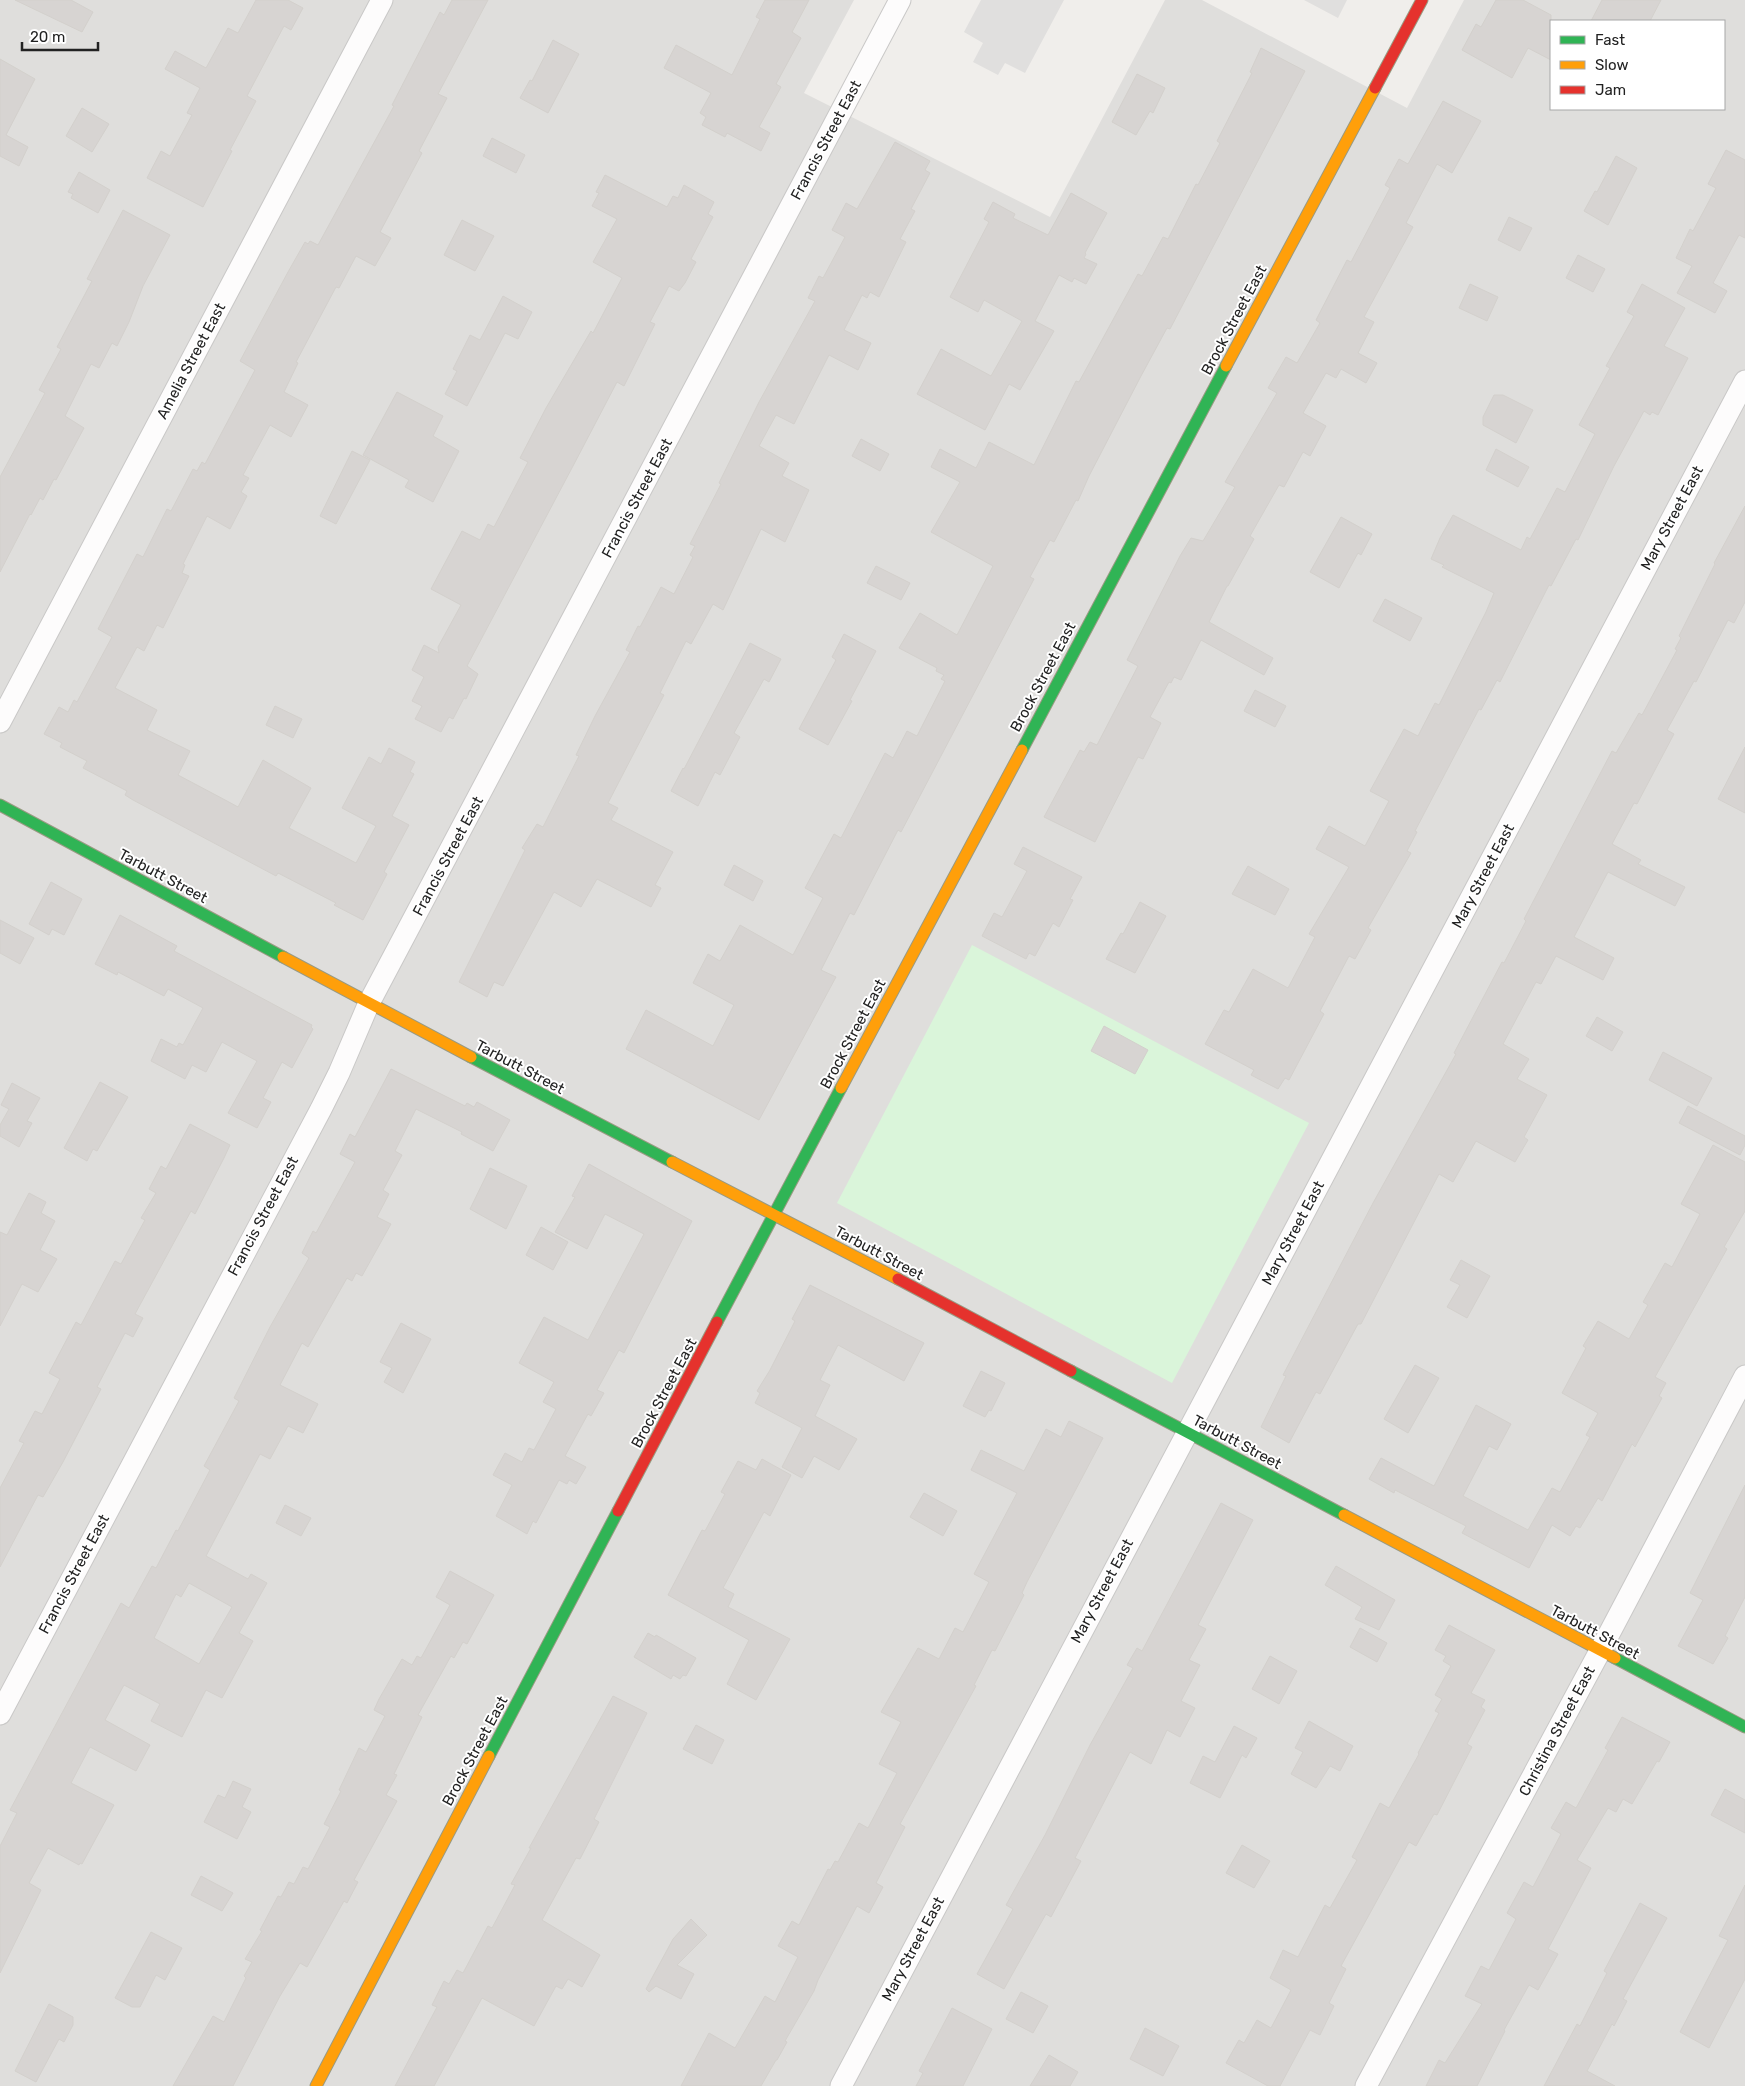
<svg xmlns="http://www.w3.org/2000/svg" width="1745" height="2086" font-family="Rubik,sans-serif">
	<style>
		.residential { fill: #dfdedc; fill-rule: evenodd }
		.park { fill: #daf5da }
		.parking { fill: #e0dfde }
		.building { fill: #d7d4d2; stroke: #d3d0cc; fill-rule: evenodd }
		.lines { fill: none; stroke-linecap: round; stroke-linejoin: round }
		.street-casing { stroke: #c9c8c7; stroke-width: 23 }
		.fast-casing { stroke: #999a82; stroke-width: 13 }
		.slow-casing { stroke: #999a82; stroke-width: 13 }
		.jam-casing { stroke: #999a82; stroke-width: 13 }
		.street { stroke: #fdfcfc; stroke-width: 21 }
		.fast { stroke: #30b455; stroke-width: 11 }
		.slow { stroke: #ff9f0a; stroke-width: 11 }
		.jam { stroke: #e5322d; stroke-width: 11 }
		.labels { text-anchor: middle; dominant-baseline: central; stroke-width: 4; stroke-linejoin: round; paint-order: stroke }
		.street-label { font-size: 15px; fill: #222; stroke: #fff }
	</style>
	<rect width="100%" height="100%" fill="#f0eeeb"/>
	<!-- residential -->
	<path class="residential" d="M0,0H854L804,93L1050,217L1165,0H1202L1407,108L1464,0H1745V2086H0ZM1551,21H1724V109H1551Z"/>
	<!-- park -->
	<path class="park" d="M972,945L1309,1123L1172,1383L837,1203Z"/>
	<!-- parking -->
	<path class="parking" d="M981,0H1064L1025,73L1005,63L998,75L973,62L983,43L964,32Z
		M1304,0H1347L1338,18Z"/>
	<!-- building -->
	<path class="building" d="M15,0H71L93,12L82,32Z
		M256,0H288L303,8L291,30L284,26L247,96L256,101L230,150L232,151L203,207L147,178L161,151L170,156L192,115L187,113L200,88L165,69L175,51L206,68L228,28L238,33Z
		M452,0H488L438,94L447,98L419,151L422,153L380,232L391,238L375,266L356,256L339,288L336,287L296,362L298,363L284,392L308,405L291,437L270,425L243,475L249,478L241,492L247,496L230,529L207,516L183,564L185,565L182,573L189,576L163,628L157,625L144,651L137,647L115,688L157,710L147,730L190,751L178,775L227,801L238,807L263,760L311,788L289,828L356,863L376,826L342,808L369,757L381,764L389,748L415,762L410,772L414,774L392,816L409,825L384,872L387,874L363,920L334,905L336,903L278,873L276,876L133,800L125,795L127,791L83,768L87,761L60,747L62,743L44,734L59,707L68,712L74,700L77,702L112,637L98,629L137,554L143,557L167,509L171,511L193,469L197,471L202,462L205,464L255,370L240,361L288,272L305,242L308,244L310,241L318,245L394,106L392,105L440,12L444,15Z
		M765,0H809L792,32L801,38L776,84L781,87L759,127L770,133L761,151L727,133L725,137L702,125L706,117L700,113L711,93L664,68L676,45L732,75L760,19L756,17Z
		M1496,0H1523L1551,15V60L1528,48L1512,78L1462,50L1476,24L1481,27Z
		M1602,0H1661L1650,21H1591Z
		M553,40L579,54L548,113L520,98L530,80L532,81Z
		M1261,48L1305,71L1170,329L1167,328L1141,376L1089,476L1078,501L1076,500L1054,542L1050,540L1030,577L1034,579L901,832L898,830L854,915L850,913L821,970L836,977L759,1120L626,1049L646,1010L713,1046L734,1005L693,983L708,954L720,961L740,925L793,955L823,898L805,888L834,834L841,838L885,753L893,758L907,731L917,736L945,681L941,679L944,675L936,671L937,668L899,648L920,613L957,635L993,566L931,532L960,482L931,467L940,449L976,468L989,442L1034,465L1076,381L1079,382L1138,274L1142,276L1163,237L1168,239L1196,184L1198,185L1220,143L1217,141L1252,73L1250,72Z
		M0,59L35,79L6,135L28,147L19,166L0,156Z
		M1137,74L1165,88L1153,113L1150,111L1136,135L1112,122Z
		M1443,101L1481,121L1452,173L1437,164L1406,223L1413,227L1364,317L1374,322L1358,353L1377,363L1366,383L1341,369L1336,378L1326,373L1303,413L1326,426L1310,456L1303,452L1284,487L1279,485L1250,536L1254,539L1228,586H1227L1209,622L1273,658L1264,675L1201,640L1181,680L1174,677L1171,683L1169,682L1150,717L1161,723L1143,759L1138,757L1095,842L1044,817L1080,750L1084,752L1090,742L1097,745L1138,666L1127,660L1180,556L1191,538L1203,541L1235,487L1225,482L1277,393L1268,388L1286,357L1297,363L1320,323L1316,320L1347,260L1351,262L1390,188L1385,185L1399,159L1408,164Z
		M82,108L109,124L92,152L66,136Z
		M492,138L525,155L516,173L483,156Z
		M895,142L930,161L925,170L930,173L911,209L915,211L900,239L906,242L879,297L870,292L867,298L862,295L844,330L871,343L858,370L829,355L794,424L776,415L759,446L789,463L782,476L809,490L785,542L761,529L723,610L713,604L691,644L686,641L660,693L664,695L608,803L618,808L611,820L673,852L655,885L661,888L651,907L597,879L581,907L554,892L503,986L494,982L487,997L459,982L525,850L522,848L537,824L543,827L579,756L576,755L595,716L630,652L626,650L638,626L640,627L661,587L674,594L693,557L690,555L695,546L690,544L721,484L719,483L759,402L815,301L808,298L819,276L823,278L845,237L832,230L846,203L857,209Z
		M1726,150L1745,160V238L1739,235L1713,283L1727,291L1715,313L1677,293L1692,266L1676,258L1690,229L1693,231L1716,188L1708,184Z
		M1616,156L1637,168L1608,225L1584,211L1595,191L1597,192Z
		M79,172L110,190L98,213L71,198L73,194L68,192Z
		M605,175L667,207L673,196L678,198L684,185L714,202L708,214L713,217L691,259L696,262L685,283L679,291L669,286L650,322L655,324L624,386L617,382L573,466L467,666L478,674L466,699L464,698L453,719L449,717L441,732L415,719L422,706L412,701L424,677L412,670L424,645L439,653L438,647L461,605L431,589L462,531L480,540L488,524L494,527L528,462L520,458L546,408L591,331L593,333L622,278L593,262L617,219L592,206L599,193L596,192Z
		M1071,193L1107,213L1085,253L1086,254L1084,258L1097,264L1086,284L1074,278L1072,282L1059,275L1035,321L1054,331L1020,390L1009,384L985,430L917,394L941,349L991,376L1022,321L984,300L978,312L950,297L989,222L984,219L993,202L1015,214L1013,218L1048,235Z
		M123,210L170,235L143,286L129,322L117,346L112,343L99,368L91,364L65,416L84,428L56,480L54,479L43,500L40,498L31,515L30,514L0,572V477L45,393L39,390L61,349L57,347L92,281L87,279Z
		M1509,217L1532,228L1520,251L1498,240Z
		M462,220L494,236L475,271L444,255Z
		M1578,255L1605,269L1593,292L1566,278Z
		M1470,284L1498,297L1487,321L1459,308Z
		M1642,284L1685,308L1664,346L1688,358L1658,415L1652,412L1650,415L1644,411L1614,466L1578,540L1576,539L1551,586L1549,585L1500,682L1497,680L1481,710L1479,709L1415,831L1417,832L1407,851L1411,853L1368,928L1371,930L1355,959L1349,956L1320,1011L1324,1014L1289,1080L1285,1078L1278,1089L1251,1075L1254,1070L1205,1044L1224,1010L1229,1012L1253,969L1288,988L1315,937L1309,934L1349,867L1316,849L1329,826L1365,846L1389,801L1370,791L1404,729L1418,736L1435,703L1439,705L1486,612L1494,593L1442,567L1444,565L1431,559L1440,538L1453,515L1521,550L1527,537L1530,539L1557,488L1565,492L1595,434L1579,425L1610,368L1606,366L1634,316L1627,312Z
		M503,296L532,312L518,339L505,333L467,406L445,394L457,371L453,369L470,335L480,340Z
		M397,392L443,416L433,436L459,451L433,502L405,487L409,480L363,455Z
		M1494,395H1503L1533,410L1516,443L1483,425V417Z
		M861,439L889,454L880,471L852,456Z
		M1496,449L1529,467L1518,487L1486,470Z
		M352,451L370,460L336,524L320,516Z
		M1745,506V602L1734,623L1728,620L1696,682L1694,681L1667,730L1674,734L1637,804L1634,803L1612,844L1641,860L1638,864L1685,887L1675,906L1608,872L1574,937L1614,958L1603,980L1556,956L1541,984L1536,982L1503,1044L1529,1059L1517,1079L1547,1095L1524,1137L1528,1140L1515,1162L1476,1141L1453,1182L1439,1174L1361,1324H1358L1320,1394L1316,1392L1289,1443L1261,1427L1286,1376L1283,1375L1373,1203L1456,1054L1454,1053L1502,962L1504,963L1526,921L1524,919L1612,751L1616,753L1639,713L1642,715L1677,650L1675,649L1681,638L1679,636L1715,564L1714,563Z
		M1341,517L1372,534L1361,555L1358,553L1339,588L1310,572Z
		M876,566L910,583L901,600L867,583Z
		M1385,599L1422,618L1410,641L1373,621Z
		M844,634L876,651L850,700L852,701L828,745L799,729L836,660L832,657Z
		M750,643L781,659L769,682L764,679L734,733L740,737L720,775L715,772L698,806L671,791L683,768L684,769Z
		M1255,690L1286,706L1275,727L1244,711Z
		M275,706L302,719L293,738L266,725Z
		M1745,747V813L1718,799Z
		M1023,847L1082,877L1070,899L1073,900L1059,927L1053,923L1035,956L1029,953L1026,959L982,936L994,913L1002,917L1027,871L1014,864Z
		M734,865L763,881L753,901L724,885Z
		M1248,866L1289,889L1275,915L1232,894Z
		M51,882L82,899L64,935L52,929L49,935L29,924Z
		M1140,902L1166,916L1135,973L1106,959L1121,933L1123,934Z
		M120,915L177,946L174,951L312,1025L311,1027L313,1029L292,1068L282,1062L263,1098L271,1102L257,1128L228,1113L257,1061L222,1042L206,1072L192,1065L185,1079L151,1061L161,1039L177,1047L179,1043L183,1045L203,1008L168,989L164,996L118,972L117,975L95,964Z
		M0,920L34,938L20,964L0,953Z
		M1597,1017L1623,1032L1612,1051L1586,1036Z
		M1104,1026L1148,1050L1135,1074L1091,1051Z
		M1663,1052L1712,1078L1697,1106L1649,1080Z
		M391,1069L465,1106L467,1103L474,1107L477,1102L510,1120L493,1151L461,1134L462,1132L416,1109L395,1151L402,1155L383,1190L389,1194L377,1217L391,1224L362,1276L356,1273L352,1281L347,1278L308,1347L302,1343L280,1385L318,1404L303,1433L288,1426L270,1459L260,1454L206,1556L248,1579L251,1574L267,1583L239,1633L253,1641L222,1698L206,1690L182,1737L151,1721L160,1704L124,1685L105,1720L150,1745L136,1771L90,1747L71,1783L114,1805L82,1864L80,1863L79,1865L48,1848L29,1883L41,1890L0,1973V1846L17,1813L10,1810L121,1603L129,1608L152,1566L156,1568L176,1530L178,1531L180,1527L210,1470L204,1466L239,1401L234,1398L270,1327L309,1258L302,1253L313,1231L316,1233L355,1162L340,1154L350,1134L355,1137ZM189,1583L232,1607L199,1664L154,1638L176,1594L181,1597Z
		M100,1082L128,1097L97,1151L93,1149L87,1161L64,1148Z
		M12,1083L40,1098L27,1121L32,1123L19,1147L0,1136V1125L9,1109L1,1105Z
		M1688,1106L1745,1136V1145L1740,1155L1679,1123Z
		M190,1124L230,1145L224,1158L195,1214L191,1211L135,1314L143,1318L133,1337L125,1333L97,1387L101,1389L63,1462L43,1497L38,1495L0,1567V1488L24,1443L19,1441L35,1411L42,1414L60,1379L49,1373L76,1322L81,1325L115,1261L121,1264L145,1220L141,1218L156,1193L149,1189L161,1166L166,1169Z
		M1713,1145L1745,1162V1211L1724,1247L1727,1249L1655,1377L1666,1383L1659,1396L1662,1398L1635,1447L1632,1444L1602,1501L1598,1498L1580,1528L1576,1526L1570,1536L1552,1525L1529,1568L1462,1533L1466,1526L1395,1490L1394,1493L1369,1479L1381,1458L1434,1486L1476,1405L1511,1424L1497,1450L1489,1446L1463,1496L1528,1530L1552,1488L1560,1492L1590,1437L1586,1435L1598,1413L1562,1393L1586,1348L1583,1346L1598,1321L1629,1339L1648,1305L1643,1302L1665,1263L1672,1267L1700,1214L1681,1204Z
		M589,1164L692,1221L624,1353L619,1350L597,1390L604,1393L591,1416L588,1414L565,1456L586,1467L576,1484L569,1480L567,1484L559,1480L536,1523L533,1521L527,1534L496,1516L512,1485L493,1475L505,1453L522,1462L529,1448L534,1450L556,1409L543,1402L554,1382L519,1363L544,1317L588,1340L644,1234L605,1214L587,1249L555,1232L575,1197L572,1196Z
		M490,1168L527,1186L506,1229L470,1209Z
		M29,1193L46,1202L41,1213L55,1221L40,1250L57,1259L38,1292L22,1284L0,1326V1232L7,1235Z
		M541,1227L568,1242L553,1270L526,1255Z
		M1461,1260L1490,1276L1467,1318L1447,1307L1460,1285L1450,1280Z
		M810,1285L924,1343L904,1381L838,1345L820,1380L830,1385L815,1416L857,1439L839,1470L814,1456L802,1478L782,1467L802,1428L755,1403L760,1393L757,1391L770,1370L795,1321L792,1319Z
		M401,1323L431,1339L403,1393L384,1382L392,1368L380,1362Z
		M1415,1365L1439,1378L1408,1433L1384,1419Z
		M981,1371L1005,1383L991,1411L989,1410L985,1417L963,1406Z
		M1069,1421L1103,1438L1027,1582L1022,1593L1024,1595L995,1651L992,1650L974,1685L976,1686L900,1824L905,1827L876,1883L883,1887L869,1913L857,1906L818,1980L814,1991L785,2041L787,2042L777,2060H776L761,2086H681L709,2033L735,2048L765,1996L775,2002L798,1957L778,1946L792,1921L799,1925L828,1869L830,1870L835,1861L838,1862L859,1823L868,1828L897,1773L879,1764L901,1722L881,1712L918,1648L939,1659L955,1628L963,1632L989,1582L974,1574L1017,1493L971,1470L981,1450L1024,1471L1046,1429L1061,1437Z
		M762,1459L791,1475L770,1516L764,1512L723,1588L734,1594L728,1607L790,1639L756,1700L727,1684L749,1640L668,1595L702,1530L705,1531L725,1494L721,1492L738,1461L756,1470Z
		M1745,1485V1597L1725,1636L1728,1638L1713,1664L1678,1646L1703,1600L1690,1593Z
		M924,1493L957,1511L943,1536L910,1517Z
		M1221,1503L1253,1520L1198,1625L1206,1629L1189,1660L1200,1665L1181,1701L1195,1708L1180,1737L1167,1730L1151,1764L1130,1752L1075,1858L1081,1861L1051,1917L1046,1914L1004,1989L977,1974L1013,1909L1006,1905L1045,1835L1090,1745L1133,1668L1127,1665L1137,1648L1142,1651Z
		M285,1505L311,1518L301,1536L276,1523Z
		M1336,1566L1395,1600L1379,1630L1355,1619L1362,1607L1325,1585Z
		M450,1571L494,1595L467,1644L463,1642L454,1658L451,1656L418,1715L422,1717L394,1774L397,1775L386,1795L397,1801L354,1880L358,1882L347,1903L344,1901L307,1967L300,1963L280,1996L233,2086H173L213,2016L224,2022L246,1978L244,1976L252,1962L245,1959L262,1931L260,1930L278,1896L281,1897L289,1882L294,1884L303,1867L308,1869L330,1827L324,1824L341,1791L339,1790L359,1748L366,1752L385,1716L374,1710L379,1699L402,1659L412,1665L417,1656L421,1658L450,1605L436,1597Z
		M1449,1625L1495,1650L1471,1693L1485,1700L1481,1707L1485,1710L1467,1744L1472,1747L1437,1815L1434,1814L1416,1846L1409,1842L1341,1966L1346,1969L1329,2003L1334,2006L1320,2035L1310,2030L1280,2086H1268L1226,2063L1239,2040L1244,2043L1257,2020L1271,2028L1291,1990L1270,1978L1283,1950L1298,1957L1325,1905L1330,1908L1357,1860L1352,1857L1380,1803L1389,1808L1419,1754L1418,1753L1439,1713L1435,1711L1442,1699L1435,1695L1451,1666L1443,1661L1446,1656L1435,1650Z
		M1360,1628L1387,1643L1377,1662L1350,1647Z
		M648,1633L655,1637L656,1635L696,1658L686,1676L683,1675L680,1679L673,1675L671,1679L634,1657Z
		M1270,1656L1297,1671L1279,1704L1252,1689Z
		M613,1696L647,1713L594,1819L599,1822L580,1859L576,1858L542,1920L600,1955L582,1987L568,1979L562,1989L556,1986L534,2026L482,1998L434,2086H395L437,2007L432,2005L444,1981L449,1984L457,1970L463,1973L488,1926L492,1928L515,1885L511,1884L531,1848H529Z
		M1622,1717L1670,1742L1659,1762L1657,1761L1632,1804L1623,1799L1616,1812L1608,1808L1577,1860L1591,1868L1548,1949L1558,1954L1538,1990L1529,1985L1504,2030L1505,2031L1477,2086H1426L1439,2060L1445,2063L1482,2004L1465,1996L1481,1966L1489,1970L1516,1919L1507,1913L1524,1882L1533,1887L1561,1834L1551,1828L1566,1802L1576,1808L1608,1750L1605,1748Z
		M1309,1721L1353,1746L1340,1771L1330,1766L1316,1788L1291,1774L1303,1752L1295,1748Z
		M696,1725L724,1740L712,1764L683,1749Z
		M1234,1726L1257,1738L1246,1758L1242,1755L1220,1798L1190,1783L1203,1756L1215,1762Z
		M233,1781L251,1789L242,1807L251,1812L237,1839L204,1822L218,1795L225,1798Z
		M1725,1789L1745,1800V1833L1711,1815Z
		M1242,1845L1270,1861L1254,1888L1226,1873Z
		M201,1876L233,1893L222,1911L191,1895Z
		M1745,1885V1979L1709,2048L1680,2032L1728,1940L1719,1936Z
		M1640,1903L1667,1918L1623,1999L1627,2001L1614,2026L1612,2024L1587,2071L1615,2086H1544L1577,2024L1580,2026L1607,1973L1604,1971Z
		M691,1919L707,1935L677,1965L694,1974L681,1999L656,1986L649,1992L646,1989L673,1939Z
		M151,1932L182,1948L165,1980L156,1975L140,2007H132L115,1998Z
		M1021,1992L1048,2006L1033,2033L1006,2019Z
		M49,2004L73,2017V2025L64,2042L59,2039L36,2082L15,2071Z
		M952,2008L992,2029L963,2086H916L923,2073L919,2071Z
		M1145,2028L1179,2046L1163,2076L1130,2059Z
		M1049,2055L1078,2072L1070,2086H1030Z"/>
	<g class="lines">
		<defs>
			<path id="street" d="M0,722L382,0
				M0,1714L321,1109L339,1073L369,1003L900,0
				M841,2086L1745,381
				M1366,2086L1600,1651L1745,1376"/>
			<path id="fast" d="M1022,750L1226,366
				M0,805L283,957
				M471,1057L672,1162
				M717,1322L841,1088
				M1071,1371L1344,1515
				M1615,1658L1745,1727
				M489,1756L618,1511"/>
			<path id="slow" d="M1226,366L1375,88
				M283,957L471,1057
				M841,1088L1022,750
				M672,1162L898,1279
				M1344,1515L1615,1658
				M316,2086L489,1756"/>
			<path id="jam" d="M1375,88L1422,0
				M898,1279L1071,1371
				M618,1511L717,1322"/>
		</defs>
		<!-- street casing -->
		<use href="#street" class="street-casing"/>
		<!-- fast casing -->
		<use href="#fast" class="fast-casing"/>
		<!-- slow casing -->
		<use href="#slow" class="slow-casing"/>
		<!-- jam casing -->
		<use href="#jam" class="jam-casing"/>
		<!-- street -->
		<use href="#street" class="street"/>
		<!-- fast -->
		<use href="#fast" class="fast"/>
		<!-- slow -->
		<use href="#slow" class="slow"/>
		<!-- jam -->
		<use href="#jam" class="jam"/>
	</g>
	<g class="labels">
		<!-- street labels -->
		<g class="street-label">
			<text transform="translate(826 140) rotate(-62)">Francis Street East</text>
			<text transform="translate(1234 320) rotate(-62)">Brock Street East</text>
			<text transform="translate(191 361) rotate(-62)">Amelia Street East</text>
			<text transform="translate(637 498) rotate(-62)">Francis Street East</text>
			<text transform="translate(1672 518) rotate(-62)">Mary Street East</text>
			<text transform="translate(1043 677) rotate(-62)">Brock Street East</text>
			<text transform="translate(448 856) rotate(-62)">Francis Street East</text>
			<text transform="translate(163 876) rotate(28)">Tarbutt Street</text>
			<text transform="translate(1483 876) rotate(-62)">Mary Street East</text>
			<text transform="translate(853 1034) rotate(-62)">Brock Street East</text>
			<text transform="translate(520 1067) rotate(28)">Tarbutt Street</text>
			<text transform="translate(263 1216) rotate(-62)">Francis Street East</text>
			<text transform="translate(1293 1233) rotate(-62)">Mary Street East</text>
			<text transform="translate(879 1253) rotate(28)">Tarbutt Street</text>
			<text transform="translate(664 1393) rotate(-62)">Brock Street East</text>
			<text transform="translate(1237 1442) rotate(28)">Tarbutt Street</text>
			<text transform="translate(74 1574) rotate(-62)">Francis Street East</text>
			<text transform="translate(1102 1591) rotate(-62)">Mary Street East</text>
			<text transform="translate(1595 1632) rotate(28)">Tarbutt Street</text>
			<text transform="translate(1557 1731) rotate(-62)">Christina Street East</text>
			<text transform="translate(475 1751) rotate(-62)">Brock Street East</text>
			<text transform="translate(913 1949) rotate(-62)">Mary Street East</text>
		</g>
	</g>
	<!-- legend -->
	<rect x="1550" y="20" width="175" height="90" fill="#ffffff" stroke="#a7a7a7"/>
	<rect x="1560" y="36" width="25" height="8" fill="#30b455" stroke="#a7a7a7"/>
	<text x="1595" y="45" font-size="15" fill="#222222">Fast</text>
	<rect x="1560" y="61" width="25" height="8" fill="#ff9f0a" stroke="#a7a7a7"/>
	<text x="1595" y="70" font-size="15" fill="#222222">Slow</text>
	<rect x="1560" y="86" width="25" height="8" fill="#e5322d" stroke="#a7a7a7"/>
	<text x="1595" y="95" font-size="15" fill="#222222">Jam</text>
	<!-- scale -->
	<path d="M22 42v8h76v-8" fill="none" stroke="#222222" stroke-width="2.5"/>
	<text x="30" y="42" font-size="15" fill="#222222" stroke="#ffffff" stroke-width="4" paint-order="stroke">20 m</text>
</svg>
